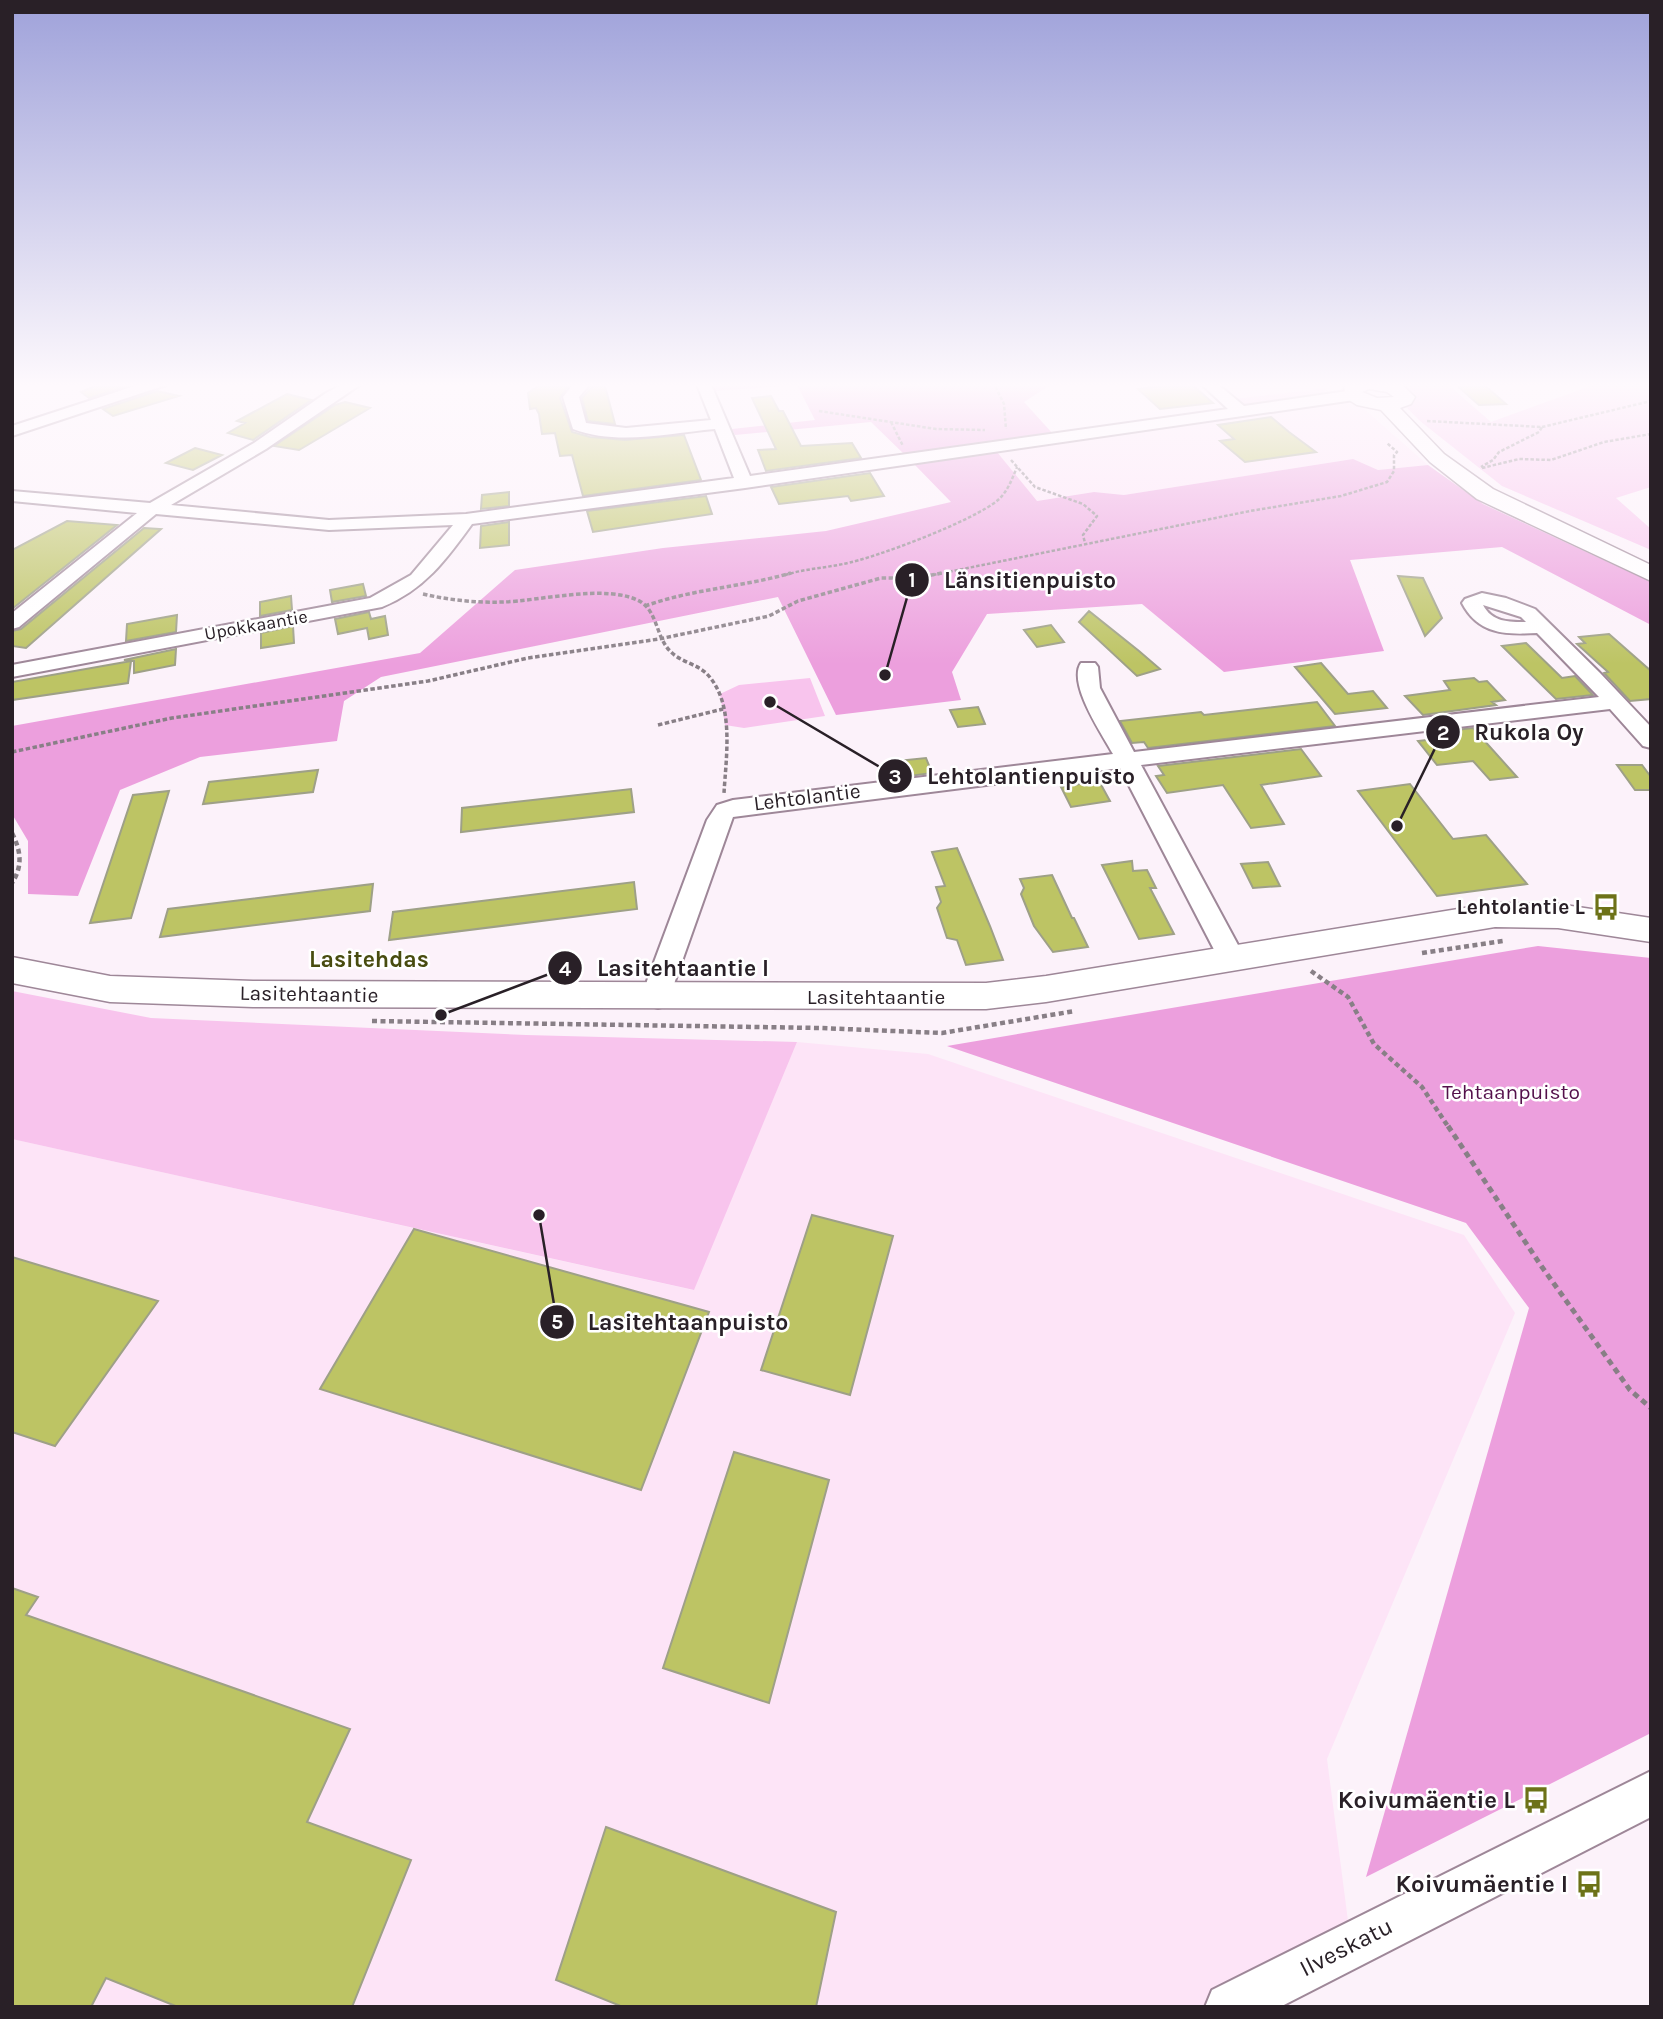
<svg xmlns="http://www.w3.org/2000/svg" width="1663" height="2019" font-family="Karla,sans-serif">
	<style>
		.built { fill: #fde4f7 }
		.green { fill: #f8c4ed }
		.forest { fill: #ec9fdd }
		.building { fill: #bdc464; stroke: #9ea087; stroke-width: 2 }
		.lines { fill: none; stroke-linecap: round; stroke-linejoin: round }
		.minor-casing { stroke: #9e8798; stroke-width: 4 }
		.tertiary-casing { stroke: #9e8798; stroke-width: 3 }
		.path-far3 { stroke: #887f86; stroke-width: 2.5; stroke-dasharray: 3.5 2; stroke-linecap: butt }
		.path-far2 { stroke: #887f86; stroke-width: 3.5; stroke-dasharray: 4.5 2.5; stroke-linecap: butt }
		.path-far1 { stroke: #887f86; stroke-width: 4.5; stroke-dasharray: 5 3.5; stroke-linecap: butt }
		.path { stroke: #887f86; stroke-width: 5; stroke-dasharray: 6 4.5; stroke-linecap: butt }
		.minor { fill: #fff; fill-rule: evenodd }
		.tertiary { fill: #fff; fill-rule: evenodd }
		.labels { text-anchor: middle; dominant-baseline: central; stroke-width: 5; stroke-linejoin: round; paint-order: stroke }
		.far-street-label { font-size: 18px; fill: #292027; stroke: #fff }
		.street-label { font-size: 21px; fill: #292027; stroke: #fff }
		.poi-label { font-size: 21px; font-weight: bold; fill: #292027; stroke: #fff; text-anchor: end }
		.park-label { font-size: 21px; fill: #54104b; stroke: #fff }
		.neighbourhood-label { font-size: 23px; font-weight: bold; fill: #484c0f; stroke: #fff }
		.near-poi-label { font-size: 24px; font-weight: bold; fill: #292027; stroke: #fff; text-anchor: end }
		.near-street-label { font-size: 24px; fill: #292027; stroke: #fff }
		.leader { fill: none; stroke: #292027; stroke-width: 2.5 }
		.callout-dot { fill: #292027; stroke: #fff; stroke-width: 2.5 }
		.mark-label { font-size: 21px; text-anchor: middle; font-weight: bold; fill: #fff }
		.callout-label { font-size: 23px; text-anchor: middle; font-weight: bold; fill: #292027; stroke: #fff; stroke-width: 5; stroke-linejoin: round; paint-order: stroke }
	</style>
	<rect width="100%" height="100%" fill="#fcf2fa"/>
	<!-- built -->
	<path class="built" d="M1212,382H1331L1334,384L1330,388L1232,399Z
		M1337,401L1356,402L1428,465L1378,470L1352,459L1124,495L1094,492L1036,501L997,453Z
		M797,1042L928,1054L1464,1235L1515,1313L1327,1759L1351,1944L1229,2007H12V1139L693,1290Z"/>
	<!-- green -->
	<path class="green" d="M1422,382H1445L1491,422L1601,382H1651V487L1616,498L1651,529V550L1502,486L1420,421L1395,396L1397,390Z
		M1328,388L1325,391L1327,395L1252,405L1241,404L1234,399Z
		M810,678L825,716L744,728L725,725L720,694L739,685Z
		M12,991L151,1018L526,1035L797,1042L694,1290L12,1139Z"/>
	<!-- forest -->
	<path class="forest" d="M747,382H1055L1024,402L1054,435L906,456L871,422L735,435L732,429L815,420L797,385L714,391L712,385Z
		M997,452L1037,501L1094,492L1124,495L1353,459L1378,470L1428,465L1483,504L1651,582V625L1502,547L1350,560L1384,651L1224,672L1142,604L987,614L952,672L961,700L836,715L778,597L381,677L344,701L337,741L200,757L120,790L78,896L28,894V841L12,814V726L420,653L515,570L663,548L826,531L951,502L914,464Z
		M1538,946L1651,958V1733L1366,1877L1529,1308L1466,1223L947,1046Z"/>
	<!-- building -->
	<path class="building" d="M104,382H118L131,385L89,398L81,392Z
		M544,382L570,383L560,398L572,432L590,437L625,440L684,435L701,480L583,496L572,455L560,456L555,433L542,434L539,414L536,408L530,409L528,393Z
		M604,382L615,424L588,421L582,398L591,388Z
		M1453,382H1481L1506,404L1479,405Z
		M1190,383L1213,403L1160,409L1138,389Z
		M157,391L179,396L113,416L103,409Z
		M287,394L311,400L253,440L228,433L245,423L237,421Z
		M771,396L779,411H783L801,446L852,443L861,458L766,471L758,450L776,449L752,398Z
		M345,402L370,408L299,450L274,446L335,405Z
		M1271,417L1289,432L1316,452L1245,462L1220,441L1234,439L1218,425Z
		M195,448L222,455L193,470L166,463Z
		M870,473L884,496L851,501L848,496L779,504L771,487Z
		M509,492V506L481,509L482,495Z
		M706,496L712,514L593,532L587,511Z
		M67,521L117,525L12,609V550Z
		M509,522V545L480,548L481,526Z
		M144,528L161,529L26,648L12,646V631L21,629Z
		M1398,576L1423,578L1442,618L1425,636Z
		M363,584L366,596L332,602L330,590Z
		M291,596L292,610L260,616V602Z
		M1089,611L1139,651L1160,669L1137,676L1079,622Z
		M369,612L371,619L385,616L388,635L369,639L367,628L338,634L335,619Z
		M177,615L176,632L126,641L127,624Z
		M1051,625L1064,642L1037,647L1024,630Z
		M293,626L294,643L261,648V633Z
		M1609,634L1651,671V699L1630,701L1604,673L1608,672L1577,644L1585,643L1579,637Z
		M1526,643L1562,678L1575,676L1593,695L1556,699L1502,646Z
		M176,649L175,665L134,673V661L124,660Z
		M131,661L128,683L12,700V682Z
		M1321,663L1348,694L1373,691L1387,708L1335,714L1295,667Z
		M1474,678L1479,682L1487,681L1505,700L1492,702L1496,705L1423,715L1405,696L1450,690L1444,681Z
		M1317,702L1335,726L1148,748L1144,742L1132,743L1120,721L1201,712L1204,715Z
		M978,707L985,724L958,727L950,710Z
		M1473,728L1517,777L1490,780L1473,761L1437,765L1418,741L1444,738L1438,732Z
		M1301,749L1321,776L1261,785L1284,824L1251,828L1223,785L1167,793L1156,776L1164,775L1158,766Z
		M926,758L932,773L902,777L896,761Z
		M1617,765H1642L1651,777V790H1635Z
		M318,770L313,792L203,804L209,782Z
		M1099,781L1110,801L1071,807L1061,787Z
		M1410,784L1453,839L1486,835L1527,884L1437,896L1358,791Z
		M631,789L634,812L461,832L462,808Z
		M169,791L131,918L90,923L133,795Z
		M957,848L990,926L1003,960L966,965L957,940L947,938L937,908L941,902L936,887L945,886L932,852Z
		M1132,861L1133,871L1147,870L1156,888H1150L1174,934L1139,939L1102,865Z
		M1268,862L1280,886L1253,888L1241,864Z
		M1052,875L1072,918H1074L1088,947L1053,952L1034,926L1021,894L1024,888L1020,879Z
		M634,882L637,909L389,940L393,912Z
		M373,884L370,911L160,937L168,909Z
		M812,1215L893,1236L850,1395L761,1370Z
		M414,1229L709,1312L641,1490L320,1389Z
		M12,1257L158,1301L55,1446L12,1432Z
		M734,1452L829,1480L769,1703L663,1668Z
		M12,1588L38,1597L26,1615L350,1729L307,1822L411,1860L352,2007H178L106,1978L91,2007H12Z
		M606,1827L836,1912L816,2007H623L556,1980Z"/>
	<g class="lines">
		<defs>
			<path id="minor" d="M147,382H168L166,385L12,436V426Z
				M347,382H364L266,449L171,505L329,520L466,514L734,478L715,429C669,433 618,446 573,429L563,397L575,382H592L579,397L586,423L626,428L711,420L696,382H710L750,476L1228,409L1199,382H1215L1244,406L1354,390L1362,395L1354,400L745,488L472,524C446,560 424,590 382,607L12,677V665L370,598L411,575L453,525L329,530L156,514L19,627L12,629V613L137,513L12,501V491L150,503L254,443L326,393Z
				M1482,593L1506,598L1535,609L1600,673L1651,727V748L1643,746L1610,709L1141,765L1245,958L1242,965L1232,968L1222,965L1120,768L733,817L675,981L668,1005L658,1008L648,1005L644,997L647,981L707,820L717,805L733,800L1113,754C1102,734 1067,683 1081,663H1095L1098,667L1100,688L1134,752L1599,697L1537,633C1505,635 1478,634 1462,603L1465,599ZM1483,605L1521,617L1526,622C1508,622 1492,622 1483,605Z
				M1651,1771V1817L1280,2007H1205L1212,1990Z"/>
			<path id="tertiary" d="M1352,382L1400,383L1415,397L1411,404L1400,408L1444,454L1493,489L1651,565V581L1477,499L1430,462L1381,410L1357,405L1346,398L1344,387ZM1369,389L1387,392L1394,397L1377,398L1362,392Z
				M1495,903L1558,904L1651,918V942L1558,928L1495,927L1046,1002L986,1009L253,1007L110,1002L12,983V957L110,976L253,981L986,983L1046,976Z"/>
		</defs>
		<!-- minor casing -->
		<use href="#minor" class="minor-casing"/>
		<!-- tertiary casing -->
		<use href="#tertiary" class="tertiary-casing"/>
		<!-- path-far3 -->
		<path class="path-far3" d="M795,382L797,385
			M993,382L1004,404L1006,429
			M819,411L936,429L985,430
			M1427,421L1542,427L1539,432L1499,452L1493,460L1481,467
			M891,422L903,446
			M1542,427L1651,401
			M1011,460L1035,487L1083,504L1097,516L1083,535L1085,543
			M1482,468L1519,459L1551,460L1604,442L1651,434
			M785,575C804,569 824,568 843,564C876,558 975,520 998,500C1008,491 1012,479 1017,467
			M933,575L1250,511L1341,496L1387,482L1394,471V455L1397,452L1387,443"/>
		<!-- path-far2 -->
		<path class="path-far2" d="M423,594C449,600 476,603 503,602C539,601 609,583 641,602C658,613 656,638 671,652C681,662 697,664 707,674C735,703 726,757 724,793
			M645,606C692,589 743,587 791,573
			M658,725L723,709
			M12,752L172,718L428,681L528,658L659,639L769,616L798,601L881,578H916L942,573"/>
		<!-- path-far1 -->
		<path class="path-far1" d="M12,833C21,851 23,866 12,883
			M1422,953L1503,941
			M1311,971L1348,997L1374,1044L1422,1087L1449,1128
			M372,1021L820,1028L942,1033L1075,1011"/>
		<!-- path -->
		<path class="path" d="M1448,1126L1542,1267L1630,1390L1651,1408"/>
		<!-- minor -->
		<use href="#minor" class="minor"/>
		<!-- tertiary -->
		<use href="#tertiary" class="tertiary"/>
	</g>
	<!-- sky -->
	<linearGradient id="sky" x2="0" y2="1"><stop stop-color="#9fa2da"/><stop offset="0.58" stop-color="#fef9fd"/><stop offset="1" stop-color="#fef9fd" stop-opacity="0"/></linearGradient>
	<rect width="1663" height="664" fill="url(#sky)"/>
	<!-- icons -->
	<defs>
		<symbol id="bus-bare" viewBox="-9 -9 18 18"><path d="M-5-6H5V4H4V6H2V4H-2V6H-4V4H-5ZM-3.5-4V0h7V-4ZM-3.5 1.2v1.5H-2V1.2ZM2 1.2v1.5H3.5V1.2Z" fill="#6d7218" stroke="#fff" stroke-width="2.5" paint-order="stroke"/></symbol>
	</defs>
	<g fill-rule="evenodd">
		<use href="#bus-bare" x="1587" y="888" width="38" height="38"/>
		<use href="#bus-bare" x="1517" y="1781" width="38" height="38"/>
		<use href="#bus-bare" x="1570" y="1865" width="38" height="38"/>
	</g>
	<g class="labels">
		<!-- far-street labels -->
		<g class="far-street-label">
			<text transform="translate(256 625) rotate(-10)">Upokkaantie</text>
		</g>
		<!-- street labels -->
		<g class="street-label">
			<text transform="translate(807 797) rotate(-7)">Lehtolantie</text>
			<text transform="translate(309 994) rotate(1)">Lasitehtaantie</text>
			<text x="876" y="997">Lasitehtaantie</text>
		</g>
		<!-- poi labels -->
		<g class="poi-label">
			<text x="1585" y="907">Lehtolantie L</text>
		</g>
		<!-- park labels -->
		<g class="park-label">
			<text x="1511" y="1092">Tehtaanpuisto</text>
		</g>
		<!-- neighbourhood labels -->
		<g class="neighbourhood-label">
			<text x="369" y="959">Lasitehdas</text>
		</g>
		<!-- near-poi labels -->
		<g class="near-poi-label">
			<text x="1515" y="1800">Koivumäentie L</text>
			<text x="1568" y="1884">Koivumäentie I</text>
		</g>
		<!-- near-street labels -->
		<g class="near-street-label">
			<text transform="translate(1346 1947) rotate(-27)">Ilveskatu</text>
		</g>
	</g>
	<!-- callouts -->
	<path class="leader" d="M885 675L912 580M1397 826L1443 732M770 702L895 776M441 1015L565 968M539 1215L557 1322"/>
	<g class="callout-dot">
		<circle cx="885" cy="675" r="7"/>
		<circle cx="1397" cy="826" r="7"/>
		<circle cx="770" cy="702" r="7"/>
		<circle cx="441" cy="1015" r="7"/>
		<circle cx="539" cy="1215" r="7"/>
		<circle cx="912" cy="580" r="18"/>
		<circle cx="1443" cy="732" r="18"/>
		<circle cx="895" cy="776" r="18"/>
		<circle cx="565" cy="968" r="18"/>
		<circle cx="557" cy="1322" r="18"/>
	</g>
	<g class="mark-label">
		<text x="912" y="587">1</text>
		<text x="1443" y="740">2</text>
		<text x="895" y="784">3</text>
		<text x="565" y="976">4</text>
		<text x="557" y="1329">5</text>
	</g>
	<g class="callout-label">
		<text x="1030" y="588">Länsitienpuisto</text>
		<text x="1529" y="740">Rukola Oy</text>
		<text x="1031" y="784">Lehtolantienpuisto</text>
		<text x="683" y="976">Lasitehtaantie I</text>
		<text x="688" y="1330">Lasitehtaanpuisto</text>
	</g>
	<!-- border -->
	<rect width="1663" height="2019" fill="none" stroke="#292027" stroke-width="28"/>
</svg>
